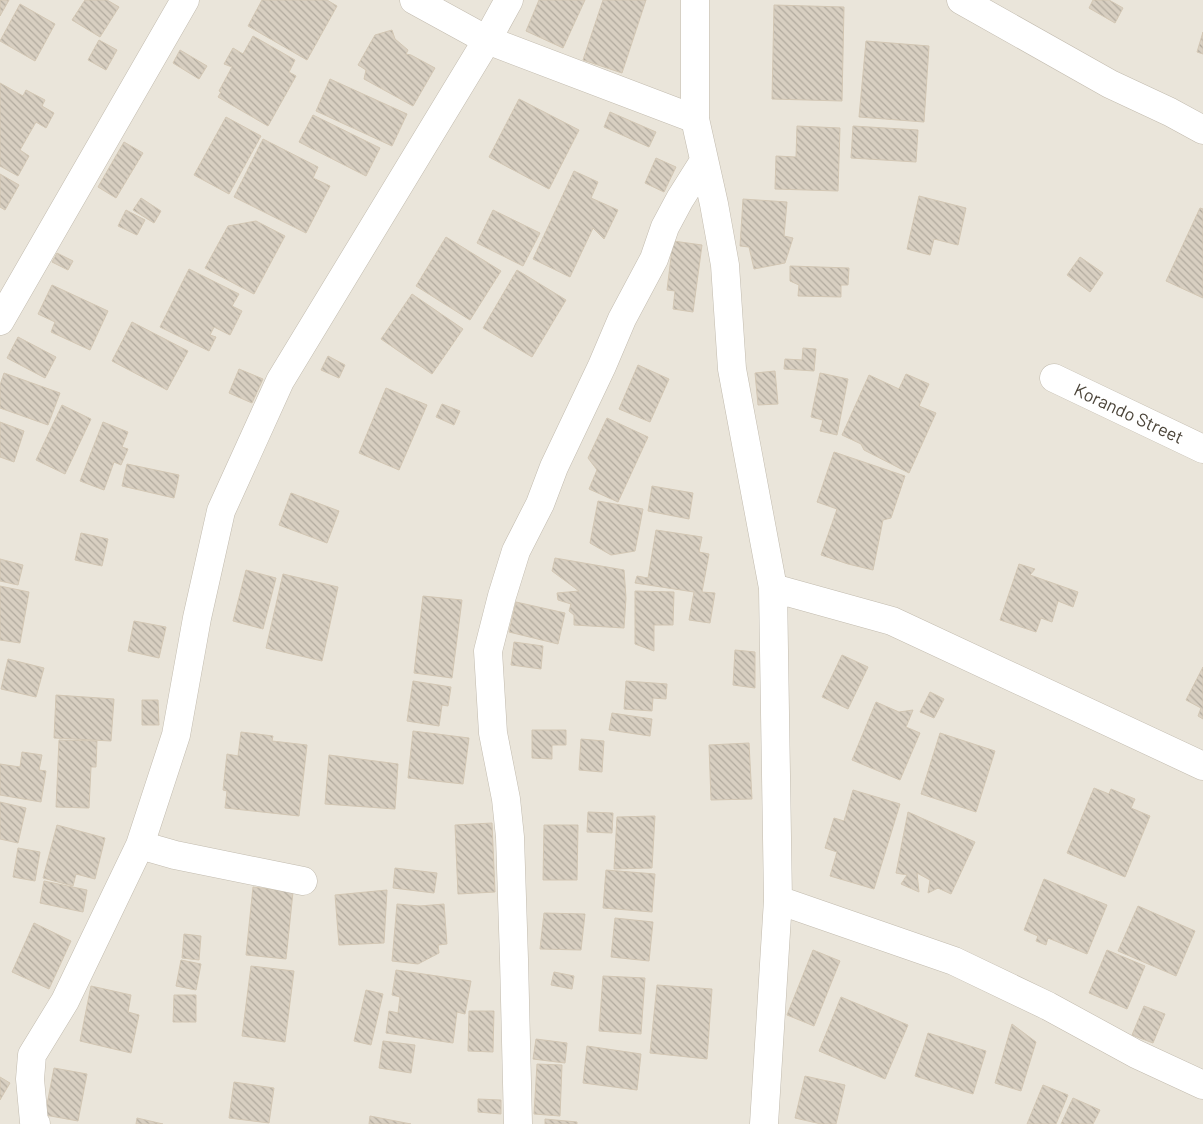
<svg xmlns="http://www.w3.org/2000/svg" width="1203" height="1124" font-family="Barlow,sans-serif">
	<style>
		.residential { fill: #eae5da }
		.building { fill: url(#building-back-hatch); stroke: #d3c7b4 }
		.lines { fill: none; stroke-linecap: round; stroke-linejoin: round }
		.minor-casing { stroke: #c2bbae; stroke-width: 29 }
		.minor { stroke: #fff; stroke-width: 28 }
		.labels { text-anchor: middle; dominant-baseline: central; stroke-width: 4; stroke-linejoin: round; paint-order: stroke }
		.street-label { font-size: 18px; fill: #4b4439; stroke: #fff }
	</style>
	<defs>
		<pattern id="building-back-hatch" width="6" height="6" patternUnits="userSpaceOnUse" patternTransform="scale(1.25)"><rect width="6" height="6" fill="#d8cfc1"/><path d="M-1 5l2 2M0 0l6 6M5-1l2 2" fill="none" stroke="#b1aa9e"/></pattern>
	</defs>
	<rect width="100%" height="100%" fill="#f6f3ec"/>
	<!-- residential -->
	<path class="residential" d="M0,0H1203V1124H0Z"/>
	<!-- building -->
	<path class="building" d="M0,0H9L0,16Z
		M85,0H107L119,7L100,37L72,20Z
		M262,0H327L337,6L307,60L248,26Z
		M539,0H585L563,48L526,31Z
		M603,0H646L622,73L583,60Z
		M1093,0H1109L1123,8L1115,23L1089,8Z
		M20,4L55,24L35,61L0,41Z
		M774,5L844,7L842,101L772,99Z
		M392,30L395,39L408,50L406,54L411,55L435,68L413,106L364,79L366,70L358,65L375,35Z
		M1203,32V54L1197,52Z
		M253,36L295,60L289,72L296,76L268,126L218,97L221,92L219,91L232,67L224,64L233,48L243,54Z
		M99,40L117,50L106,70L88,60Z
		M866,41L929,46L924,122L859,117Z
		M180,50L207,66L199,79L173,63Z
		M330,79L407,114L392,146L316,111Z
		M0,83L23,96L26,90L45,100L42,106L54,113L46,128L36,122L20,150L29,156L18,176L0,166Z
		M519,99L579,130L549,189L489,157Z
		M610,112L656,132L649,147L604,127Z
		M313,115L380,148L366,176L299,142Z
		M226,117L261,136L229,194L194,175Z
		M797,126L840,128L838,191L775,189L776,156L796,157Z
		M853,126L918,130L916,162L851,158Z
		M263,139L318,167L313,178L330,186L306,233L234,197Z
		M124,142L143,153L116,198L98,187Z
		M656,158L676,167L664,192L645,183Z
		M574,171L598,182L591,198L618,210L604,239L593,228L570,277L533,259Z
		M0,174L19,185L5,210L0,207Z
		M919,196L966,208L958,245L934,239L930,255L907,249Z
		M141,198L161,211L154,223L133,210Z
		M743,199L787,202L784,236L793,238L785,263L754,269L749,247L740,246Z
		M1200,208L1203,209V298L1166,281Z
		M126,210L145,220L137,235L118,226Z
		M493,210L540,233L523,266L477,243Z
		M256,221L285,236L254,294L205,268L228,226Z
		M446,237L501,271L470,320L416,286Z
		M673,241L702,245L693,312L673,309L675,291L667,290Z
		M57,253L73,261L68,270L52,262Z
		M1080,257L1103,273L1090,292L1067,275Z
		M790,266L849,268L848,285H841V297L798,296L799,285L790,281Z
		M189,269L239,294L232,306L242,311L230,335L214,327L210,335L216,337L209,351L160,327Z
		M517,270L566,300L532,357L483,328Z
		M52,285L108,311L90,350L51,332L55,322L38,314Z
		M412,294L463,329L432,374L381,339Z
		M132,322L188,351L167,390L112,361Z
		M18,337L56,357L45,378L7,358Z
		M803,348L816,349L814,371L784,369L785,359L802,360Z
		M328,356L345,365L339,378L321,370Z
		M638,365L669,379L650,422L619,409Z
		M239,369L263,379L252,403L229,393Z
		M775,371L778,404L758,405L755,373Z
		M4,373L60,393L48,425L0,408V385Z
		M820,373L848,379L837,435L820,431L823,420L811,417Z
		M906,374L929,384L919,406L936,413L909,473L864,450L861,444L842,435L869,375L899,389Z
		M386,388L427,405L399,470L359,453Z
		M442,404L460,411L454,425L436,417Z
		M62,405L91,419L65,474L36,460Z
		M607,418L648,437L618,502L589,489L597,470L588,458Z
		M0,422L24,431L14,462L0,457Z
		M103,422L128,432L122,447L128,449L121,465L114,462L104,490L80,481Z
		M834,452L905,476L891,518L883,520L873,570L848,564L821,555L837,509L817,502Z
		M127,464L179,475L174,498L122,486Z
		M652,486L693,493L689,519L648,511Z
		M291,493L339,511L327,543L279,525Z
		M598,501L643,509L635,551L611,555L590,543Z
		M656,530L702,537L699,552L709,554L702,592L715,593L710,623L689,620L694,592L635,583L637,576L648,578Z
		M81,533L108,539L102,566L75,560Z
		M555,558L624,570L626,598L624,628L574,625V615L569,611L571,604L558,600L557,593L579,591L552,571Z
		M0,559L23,565L18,585L0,581Z
		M1019,564L1035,569L1030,575L1078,592L1073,607L1058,601L1052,622L1041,618L1036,632L1000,620Z
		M246,570L276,578L263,629L233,621Z
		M283,574L338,587L322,661L266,648Z
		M0,586L29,592L20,643L0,640Z
		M635,591L674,592L673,625H654V651L635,644Z
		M423,596L462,600L452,678L414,673Z
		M516,602L565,613L558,644L509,632Z
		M134,621L166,627L159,658L128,651Z
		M514,642L543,646L541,669L511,665Z
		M735,650L755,652V688L733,685Z
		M842,655L868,667L848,709L822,697Z
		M8,659L44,668L36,697L1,689Z
		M1203,667V719L1198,716L1201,708L1186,700Z
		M413,681L451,687L448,706L442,705L439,726L407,721Z
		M626,681L667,684L666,699L653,698L652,711L624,709Z
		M930,692L944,699L934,718L920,712Z
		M56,695L114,699L111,741L54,738Z
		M142,700H158L159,725H142Z
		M876,702L899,712L913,710L906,727L920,733L900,780L852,760Z
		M612,713L652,719L650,736L609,730Z
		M532,730H566V745H552V759L532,758Z
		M413,731L469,738L463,784L408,778Z
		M241,732L273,736L272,741L307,745L299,816L225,808L227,791L223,790L227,754L238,756Z
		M940,733L995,751L976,812L921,794Z
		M581,739L604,741L602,772L579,770Z
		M59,740L97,741L96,767H91L89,808L56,807Z
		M749,743L752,799L711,800L709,745Z
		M22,752L42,755L39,770L46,771L41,802L0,795V764L20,767Z
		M329,755L398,764L395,809L325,804Z
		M1094,788L1109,794L1111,789L1135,799L1131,808L1150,816L1125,877L1067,853Z
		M853,790L900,804L874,889L830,876L837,852L825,848L834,818L844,821Z
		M0,802L26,808L18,843L0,839Z
		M588,812L613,813L612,833L587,832Z
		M908,812L975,842L951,894L938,888L928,893L930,880L917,873L919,892L901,884L907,875L896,873Z
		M655,816L652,868L614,869L617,817Z
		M492,823L495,892L458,894L455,825Z
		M57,825L105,838L95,879L76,874L73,886L43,878Z
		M544,825H578L577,880H543Z
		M18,848L40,852L35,881L13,877Z
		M395,868L437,873L434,893L393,888Z
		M606,870L655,874L652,912L603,908Z
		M1044,879L1107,905L1087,954L1048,938L1046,945L1036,941L1038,936L1024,930Z
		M44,881L87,890L83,912L40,903Z
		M253,887L293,892L286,959L246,955Z
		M387,890L384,943L339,945L335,895Z
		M397,904L420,906L444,904L447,944L438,945L439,953L418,964L392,961Z
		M1138,906L1195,931L1176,976L1118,951Z
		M544,913L585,914L581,950L540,949Z
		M615,918L653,922L649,961L611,957Z
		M34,923L71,941L49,989L12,972Z
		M184,934L201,936L199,960L182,958Z
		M813,950L840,961L814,1026L787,1015Z
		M1107,950L1145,966L1127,1009L1089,993Z
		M181,960L201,964L196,990L176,986Z
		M251,966L294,971L285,1042L242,1036Z
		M396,970L471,981L465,1014L457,1012L453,1043L386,1033L389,1011L398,1013L400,997L392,995Z
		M554,972L574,976L572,989L551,985Z
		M603,976L645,978L641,1034L599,1031Z
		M657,985L712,989L707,1059L650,1053Z
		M91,986L131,995L128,1012L139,1015L131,1053L80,1041Z
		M366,990L383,994L371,1045L354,1041Z
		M174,995H196V1022H173Z
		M841,997L908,1025L885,1079L819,1051Z
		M1144,1006L1165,1014L1153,1043L1132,1035Z
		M469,1011H494L493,1052L468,1051Z
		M1012,1024L1036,1042L1021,1091L995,1083Z
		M928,1033L986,1051L973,1094L915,1076Z
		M536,1039L567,1043L565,1063L533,1059Z
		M383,1041L415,1045L411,1073L379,1068Z
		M587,1046L641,1054L637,1090L583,1083Z
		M537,1064L562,1065L560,1116L534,1114Z
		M54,1068L87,1074L78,1121L45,1115Z
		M805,1076L845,1085L836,1124H821L795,1118Z
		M0,1077L10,1083L0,1100Z
		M234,1082L274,1088L269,1123L229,1118Z
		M1043,1085L1068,1095L1056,1124H1027Z
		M1073,1098L1100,1110L1093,1124H1061Z
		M478,1099L501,1100V1114L478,1112Z
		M370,1116L411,1124H369Z
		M137,1118L163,1124H136Z
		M545,1119L577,1122V1124H545Z"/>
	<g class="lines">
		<defs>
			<path id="minor" d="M414,0L487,40L695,119
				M695,0V119L714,204L725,265L732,369L773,588L778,900L764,1124
				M961,0L1110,84L1170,112L1203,130
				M0,321L185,0
				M1054,378L1203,449
				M773,588L892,621L1203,766
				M140,845L175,855L303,881
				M778,900L954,961L1048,1006L1136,1054L1203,1085
				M36,1124L34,1122L30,1079L32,1055L65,1001L140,845L176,735L197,618L221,511L280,381L487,40L509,0
				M518,1124L514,959L510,837L506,799L493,733L488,651L502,596L516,551L540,504L554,467L602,366L622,319L654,259L665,227L680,199L704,161"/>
		</defs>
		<!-- minor casing -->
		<use href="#minor" class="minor-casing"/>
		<!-- minor -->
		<use href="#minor" class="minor"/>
	</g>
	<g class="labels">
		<!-- street labels -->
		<g class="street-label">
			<text transform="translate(1129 413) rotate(25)">Korando Street</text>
		</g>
	</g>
</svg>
